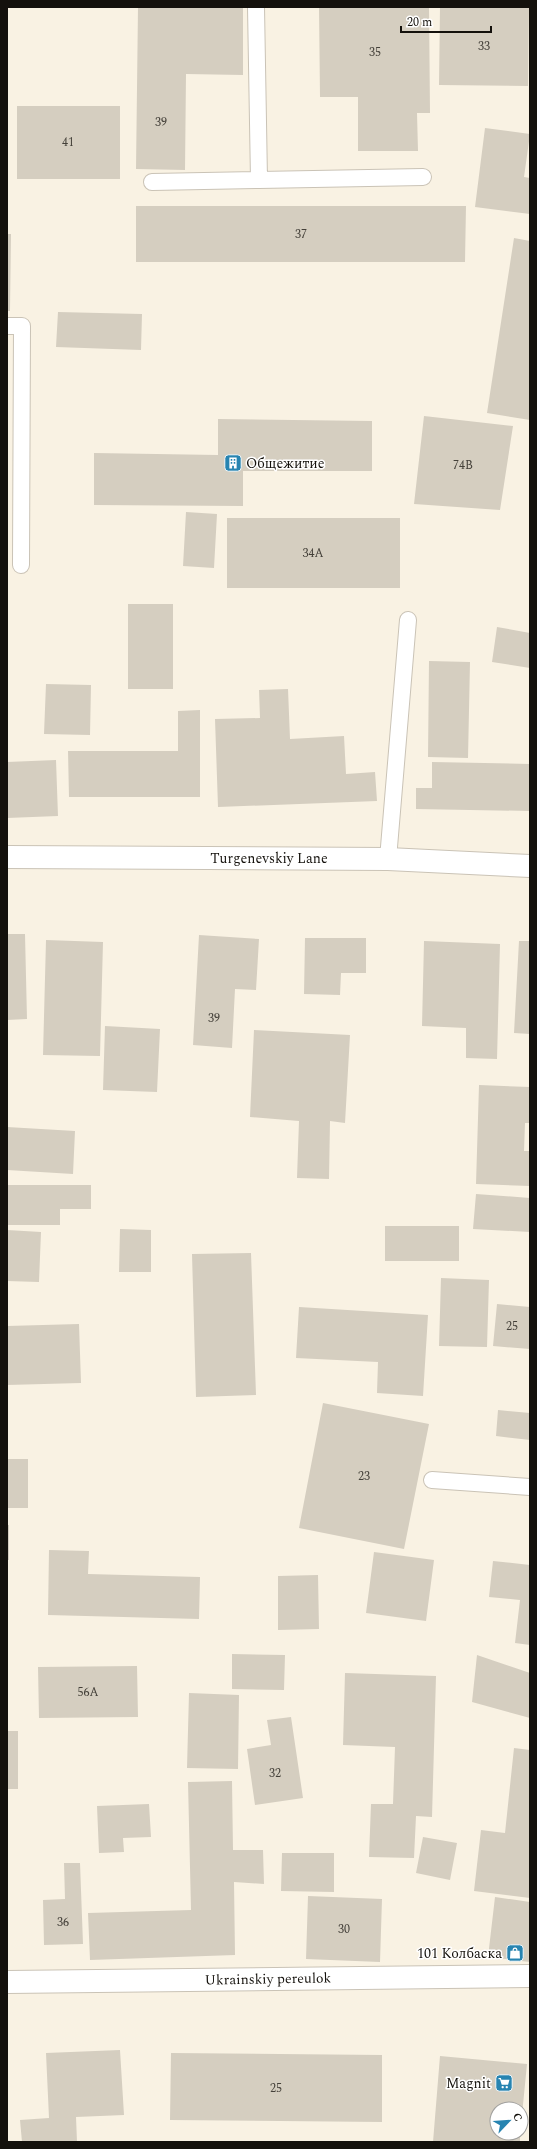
<svg xmlns="http://www.w3.org/2000/svg" width="537" height="2149" font-family="Spectral,serif">
	<style>
		.building { fill: #d5cec0 }
		.lines { fill: none; stroke-linecap: round; stroke-linejoin: round }
		.lane-casing { stroke: #cac3b6; stroke-width: 18 }
		.street-casing { stroke: #cac3b6; stroke-width: 24 }
		.lane { stroke: #fff; stroke-width: 16 }
		.street { stroke: #fff; stroke-width: 22 }
		.labels { text-anchor: middle; dominant-baseline: central; stroke-width: 3; stroke-linejoin: round; paint-order: stroke }
		.number-label { font-size: 12px; fill: #444039 }
		.poi-label { font-size: 14px; fill: #14110c; stroke: #fff; text-anchor: end }
		.street-label { font-size: 14px; fill: #14110c; stroke: #fff }
	</style>
	<rect width="100%" height="100%" fill="#f9f2e3"/>
	<!-- building -->
	<path class="building" d="M138,7L243,8V75L186,74L185,170L136,169Z
		M319,7H429L430,113H417L418,151H358V97H320Z
		M440,7L529,8L528,86L439,85Z
		M17,106H120V179H17Z
		M485,128L530,134L524,177L530,178V214L475,207Z
		M136,206H466L465,262H136Z
		M7,234H11L10,311H7Z
		M514,238L530,241V420L487,413Z
		M58,312L142,314L141,350L56,347Z
		M424,416L513,426L500,510L414,504Z
		M218,419L372,421V471H243V506L94,505V453L218,455Z
		M186,512L217,514L214,568L183,566Z
		M227,518H400V588H227Z
		M128,604H173V689H128Z
		M497,627L530,633V668L492,662Z
		M429,661L470,662L468,758L428,757Z
		M46,684L91,685L90,735L44,734Z
		M288,689L290,739L344,736L346,774L375,772L377,801L218,807L215,719L260,718L259,690Z
		M200,710V797H69L68,751H178V711Z
		M56,760L58,816L7,818V762Z
		M432,762L530,764V811L416,809V788H432Z
		M7,934H25L27,1019L7,1020Z
		M199,935L259,939L256,990L235,989L232,1048L193,1045Z
		M305,938H366V973H341L340,995L304,994Z
		M46,940L103,942L100,1056L43,1055Z
		M424,941L500,944L497,1059L466,1058V1028L422,1026Z
		M519,941H530V1034L514,1033Z
		M105,1026L160,1029L157,1092L103,1090Z
		M254,1030L350,1035L345,1123L330,1121L329,1179L297,1178L299,1121L250,1117Z
		M479,1085L530,1087V1123H525L524,1151H530V1186L476,1184Z
		M7,1127L75,1131L73,1174L7,1170Z
		M7,1185H91V1209H60V1225H7Z
		M476,1194L530,1198V1232L473,1229Z
		M385,1226H459V1261H385Z
		M120,1229L151,1230V1272H119Z
		M7,1230L41,1232L39,1282L7,1281Z
		M251,1253L256,1395L196,1397L192,1254Z
		M441,1278L489,1280L487,1347L439,1346Z
		M497,1304L530,1307V1349L493,1346Z
		M299,1307L428,1315L423,1396L377,1393L378,1362L296,1358Z
		M79,1324L81,1383L7,1385V1326Z
		M323,1403L429,1424L404,1549L299,1528Z
		M498,1410L530,1413V1440L496,1436Z
		M7,1459H28V1508H7Z
		M7,1525H9V1560H7Z
		M49,1550L89,1551L88,1574L200,1577L199,1619L48,1615Z
		M374,1552L434,1560L426,1621L366,1613Z
		M493,1561L530,1565V1645L515,1643L520,1600L489,1597Z
		M318,1575L319,1629L278,1630V1576Z
		M232,1654L285,1655L284,1690L232,1689Z
		M477,1655L530,1673V1718L472,1702Z
		M137,1666L138,1717L39,1718L38,1667Z
		M345,1673L436,1676L432,1817L416,1816L414,1858L369,1857L371,1804H393L395,1747L343,1745Z
		M189,1693L239,1695L238,1769L187,1768Z
		M291,1717L303,1798L255,1805L247,1749L271,1745L267,1720Z
		M7,1731H18V1789H7Z
		M514,1748L530,1750V1898L474,1891L481,1830L505,1833Z
		M232,1781L233,1850H263L264,1884L234,1882L235,1955L90,1960L88,1913L191,1910L188,1782Z
		M149,1804L151,1837L123,1838L124,1852L99,1853L97,1806Z
		M423,1837L457,1843L450,1880L416,1873Z
		M282,1853H334V1892L281,1891Z
		M64,1863H80L83,1944L44,1945L43,1900L65,1899Z
		M308,1896L382,1899L380,1962L306,1959Z
		M495,1897L530,1902V1962L488,1957Z
		M120,2050L124,2115L76,2117L77,2142H22L20,2120L49,2118L46,2053Z
		M171,2053L382,2055V2122L170,2120Z
		M440,2056L527,2064L522,2115L521,2109H497V2133H520V2142H433Z"/>
	<g class="lines">
		<defs>
			<path id="lane" d="M256,7L259,180L423,177
				M152,182L259,180
				M7,326H22L21,565
				M388,859L408,620
				M432,1480L530,1487"/>
			<path id="street" d="M7,857L388,859L530,866
				M7,1982L530,1976"/>
		</defs>
		<!-- lane casing -->
		<use href="#lane" class="lane-casing"/>
		<!-- street casing -->
		<use href="#street" class="street-casing"/>
		<!-- lane -->
		<use href="#lane" class="lane"/>
		<!-- street -->
		<use href="#street" class="street"/>
	</g>
	<!-- icons -->
	<defs>
		<symbol id="building-square" viewBox="-11 -11 22 22"><rect x="-9" y="-9" width="18" height="18" rx="4" fill="#2784b1" stroke="#fff"/><path d="M-4-6H4V6H1V3H-1V6H-4ZM-2.5-4.3h1.7v1.8h-1.7ZM.8-4.3h1.7v1.8H.8ZM-2.5-1h1.7V.8h-1.7ZM.8-1h1.7V.8H.8Z" fill="#fff"/></symbol>
		<symbol id="shop-square" viewBox="-11 -11 22 22"><rect x="-9" y="-9" width="18" height="18" rx="4" fill="#2784b1" stroke="#fff"/><path d="M-5-2.5h2.3a2.7 3.5 0 0 1 5.4 0H5L5.5 6h-11ZM-1.5-2.5h3a1.5 2.3 0 0 0-3 0Z" fill="#fff"/></symbol>
		<symbol id="supermarket-square" viewBox="-11 -11 22 22"><rect x="-9" y="-9" width="18" height="18" rx="4" fill="#2784b1" stroke="#fff"/><path d="M-6-5.5h2.5l.6 2H6L4.5 2H-2.5L-4.4-4H-6ZM-1.5 3.2a1.3 1.3 0 1 0 .1 0ZM3 3.2a1.3 1.3 0 1 0 .1 0Z" fill="#fff"/></symbol>
	</defs>
	<g fill-rule="evenodd">
		<use href="#building-square" x="223" y="453" width="20" height="20"/>
		<use href="#shop-square" x="505" y="1943" width="20" height="20"/>
		<use href="#supermarket-square" x="494" y="2073" width="20" height="20"/>
	</g>
	<g class="labels">
		<!-- number labels -->
		<g class="number-label">
			<text x="484" y="46">33</text>
			<text x="375" y="52">35</text>
			<text x="161" y="122">39</text>
			<text x="68" y="142">41</text>
			<text x="301" y="234">37</text>
			<text x="463" y="465">74В</text>
			<text x="313" y="553">34А</text>
			<text x="214" y="1018">39</text>
			<text x="512" y="1326">25</text>
			<text x="364" y="1476">23</text>
			<text x="88" y="1692">56А</text>
			<text x="275" y="1773">32</text>
			<text x="63" y="1922">36</text>
			<text x="344" y="1929">30</text>
			<text x="276" y="2088">25</text>
		</g>
		<!-- poi labels -->
		<g class="poi-label">
			<text x="246" y="463" text-anchor="start">Общежитие</text>
			<text x="502" y="1953">101 Колбаска</text>
			<text x="491" y="2083">Magnit</text>
		</g>
		<!-- street labels -->
		<g class="street-label">
			<text x="269" y="858">Turgenevskiy Lane</text>
			<text transform="translate(268 1979) rotate(-1)">Ukrainskiy pereulok</text>
		</g>
	</g>
	<!-- border -->
	<rect width="537" height="2149" fill="none" stroke="#14110c" stroke-width="16"/>
	<!-- north arrow -->
	<g transform="translate(509 2121) rotate(65)"><circle r="19" fill="#ffffff" stroke="#a1a09e"/>
	<path d="M0-3L7 15L0 10L-7 15Z" fill="#2784b1"/>
	<text y="-6" font-size="11" font-weight="bold" text-anchor="middle" fill="#14110c">С</text>
	</g>
	<!-- scale -->
	<path d="M401 26v6h90v-6" fill="none" stroke="#14110c" stroke-width="2"/>
	<text x="407" y="26" font-size="12" fill="#14110c" stroke="#ffffff" stroke-width="3" paint-order="stroke">20 m</text>
</svg>
